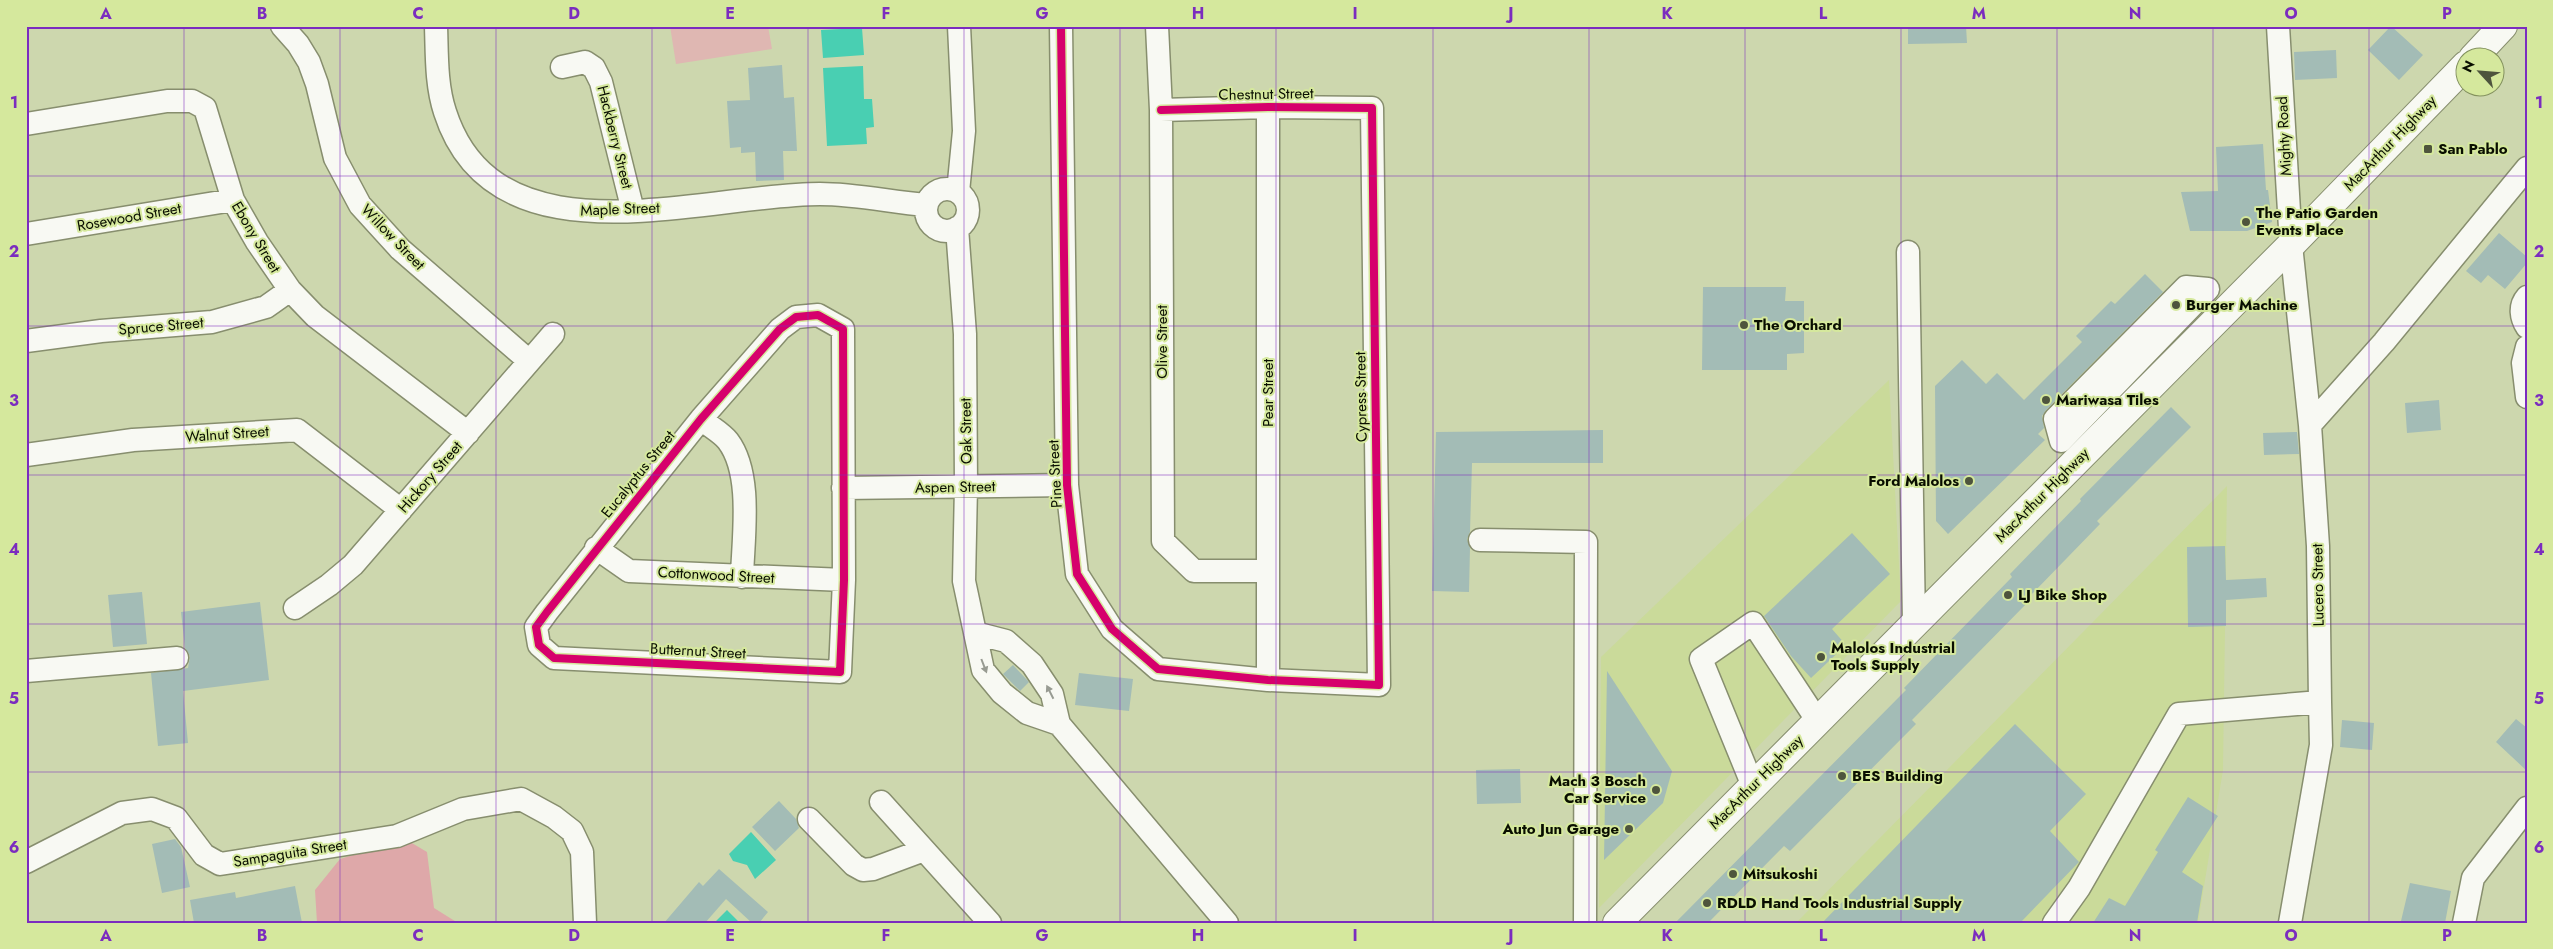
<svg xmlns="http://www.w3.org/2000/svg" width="2553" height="949" font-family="Jost,sans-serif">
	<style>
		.built { fill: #cada9a }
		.green { fill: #dfb7b2 }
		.forest { fill: #dea8a9 }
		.water { fill: #49cfb2 }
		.building { fill: #a3bcb6 }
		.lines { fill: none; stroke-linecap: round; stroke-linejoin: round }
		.minor-casing { stroke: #878e6e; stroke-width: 25 }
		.highway-casing { stroke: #878e6e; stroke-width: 30 }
		.minor { stroke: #f8f9f3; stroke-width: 22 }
		.highway { stroke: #f8f9f3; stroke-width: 28 }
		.cycleway-casing { stroke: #d5e89d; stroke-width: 11 }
		.cycleway { stroke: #d6006c; stroke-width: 8 }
		.oneway { fill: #989b92 }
		.grid { fill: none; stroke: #7b2cbf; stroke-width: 1; stroke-opacity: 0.55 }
		.poi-dot { fill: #4e543d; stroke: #d5e89d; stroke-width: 2 }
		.labels { text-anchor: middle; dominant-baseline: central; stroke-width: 4; stroke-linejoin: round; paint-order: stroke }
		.street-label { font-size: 15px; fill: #090e00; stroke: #d5e89d }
		.poi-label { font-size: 15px; font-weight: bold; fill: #090e00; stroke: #d5e89d; text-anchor: start }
		.neatline { fill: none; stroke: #7b2cbf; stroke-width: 2 }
		.grid-label { font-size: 16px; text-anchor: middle; font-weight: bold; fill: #7b2cbf }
	</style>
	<rect width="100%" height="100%" fill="#cdd7ae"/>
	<!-- built -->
	<path class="built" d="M1889,380L1901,601L1599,908L1601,657Z
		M2227,486L2223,770L2198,923H1796Z"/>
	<!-- green -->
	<path class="green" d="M670,26H768L772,49L676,64Z"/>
	<!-- forest -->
	<path class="forest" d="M405,839L427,852L434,908L458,923H317L315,890L340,859Z"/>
	<!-- water -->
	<path class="water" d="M862,28L864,55L823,58L821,30Z
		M863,66L864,99H872L874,127L866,128L867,144L827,146L823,68Z
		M751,832L776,860L755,879L747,865L733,861L729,854Z
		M727,910L740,923H714Z"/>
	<!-- building -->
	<path class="building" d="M1908,26H1966L1967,43L1908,44Z
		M2391,26L2423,55L2399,80L2368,50Z
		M2336,50L2337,78L2295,80L2294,52Z
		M782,65L784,98L794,97L797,151H783L784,180L756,181L755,152L741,153V147L730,148L727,101L750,100L748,68Z
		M2263,144L2266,190H2268L2272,222L2247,231H2190L2181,192L2218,191L2216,147Z
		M2499,233L2527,257V263L2505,289L2488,275L2481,283L2466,271Z
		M2145,274L2163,292L2046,410L2042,416L2044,428L2038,434L2045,440L1948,534L1936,521L1935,386L1962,360L1986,384L1997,373L2024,400L2082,342L2076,336L2111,301L2115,304Z
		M1703,287H1786L1785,301H1804V353L1787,354V370H1702Z
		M2439,400L2441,430L2407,433L2405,403Z
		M2171,407L2191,427L2097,521L2100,524L2028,598L2030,600L1912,720L1916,724L1790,851L1784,846L1708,923H1675L1906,690L1904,688L2012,577L2010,574L2081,501L2080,499Z
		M1603,430V463H1472L1470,532L1467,539L1470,548L1469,592L1432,591L1436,432Z
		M2297,432L2299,454L2264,455L2263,433Z
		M1852,533L1890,574L1832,629L1846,645L1811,678L1791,656L1764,616Z
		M2225,546L2226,580L2266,578L2267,597L2226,600V626L2188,627L2187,547Z
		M142,592L147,644L113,647L108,595Z
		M260,602L269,680L183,691L188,743L158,746L151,673L188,668L190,656L185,648L181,612Z
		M1013,665L1029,682L1020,691L1003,674Z
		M1607,671L1672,771L1663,803L1604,860Z
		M1079,673L1133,679L1129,711L1075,705Z
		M2516,719L2527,728V771L2496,742Z
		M2342,720L2374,723L2372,750L2340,747Z
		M2015,724L2086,794L2050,831L2079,862L2020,923H1822Z
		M1520,769L1521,803L1477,804L1476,770Z
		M2188,797L2218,816L2182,872L2203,886L2197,923H2093L2109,898L2125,906L2158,852L2155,850Z
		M779,801L796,819L799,828L775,851L752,827Z
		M175,839L181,847L190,887L162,893L152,844Z
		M719,869L768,912L759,923H752L726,899L705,923H664L699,882L703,886Z
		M2410,883L2451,891L2445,923L2401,921Z
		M295,886L302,923H194L190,900L235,892L236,898Z"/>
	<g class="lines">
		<defs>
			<path id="minor" d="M282,26L298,44L309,62L317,84L335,158L360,205L400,249L528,360
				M436,26C437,55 436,85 445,112C495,268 703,194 820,194C855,194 891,202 926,205
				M1061,26L1067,485L1077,574L1112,629L1158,669L1268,680L1379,685L1372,108L1268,107L1161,110
				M1157,26L1161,110L1163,541L1194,571H1268
				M2278,26L2291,245L2310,425L2318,546L2320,702L2321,745L2290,923
				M562,67L585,62L594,68L601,82L633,211
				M1268,107V680
				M26,124L167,101H192L205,108L233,200L257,242L290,290L315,316L468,433
				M926 210a21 21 0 1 1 42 0a21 21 0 1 1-42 0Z
				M958,192L964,131L959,26
				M957,228L965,334L966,486L964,581L983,670L1002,693L1027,713L1059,724
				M26,234L233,200
				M1908,252L1914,624
				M2186,287L2208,289L2061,441L2055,419Z
				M2527,297C2519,306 2521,318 2527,327
				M818,315L843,329L844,580L840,672L554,658L539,645L536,627L547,612L701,419L780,329L796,317Z
				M26,341L101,331L212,322L266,307L290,290
				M2527,347L2523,363L2527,397
				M701,419C709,426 722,433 728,441C753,474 743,538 742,577
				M2310,425L2384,342L2527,168
				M26,455L133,440L297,430L401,510
				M843,488L1067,485
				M1480,540L1586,542L1585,923
				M596,548L629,571L844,580
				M295,608L329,585L353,565L553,334
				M975,633L1006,641L1032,664L1052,694L1059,724L1227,923
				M26,671L177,658
				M1753,786L1701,659L1753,623L1817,720
				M881,802L990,923
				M809,819L854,865L863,870L873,869L924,850
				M26,862L122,813L152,809L176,818L204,855L220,864L397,836L463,809L521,799L554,817L572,831L582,852L585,923
				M2054,923L2079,888L2179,714L2320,702
				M2464,923L2473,878L2527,808"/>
			<path id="highway" d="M2473,58L2503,26
				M1617,923L2291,245L2466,65"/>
		</defs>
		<!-- minor casing -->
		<use href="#minor" class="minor-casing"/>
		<!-- highway casing -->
		<use href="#highway" class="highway-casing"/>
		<!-- minor -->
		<use href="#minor" class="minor"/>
		<!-- highway -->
		<use href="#highway" class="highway"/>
		<defs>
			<path id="cycleway" d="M1061,26L1067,485L1077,574L1112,629L1158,669L1268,680L1379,685L1372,108L1268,107L1161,110
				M818,315L843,329L844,580L840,672L554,658L539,645L536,627L547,612L701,419L780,329L796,317Z"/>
		</defs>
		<!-- cycleway casing -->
		<use href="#cycleway" class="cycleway-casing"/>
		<!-- cycleway -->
		<use href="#cycleway" class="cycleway"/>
	</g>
	<!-- one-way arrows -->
	<defs><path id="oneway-solid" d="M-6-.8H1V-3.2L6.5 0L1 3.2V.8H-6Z" transform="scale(1.25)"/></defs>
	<g class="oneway">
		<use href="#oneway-solid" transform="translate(984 666) rotate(69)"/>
		<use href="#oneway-solid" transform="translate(1050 692) rotate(-117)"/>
	</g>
	<!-- grid -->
	<path class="grid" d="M184,26V923M340,26V923M496,26V923M652,26V923M808,26V923M964,26V923M1120,26V923M1276,26V923M1433,26V923M1589,26V923M1745,26V923M1901,26V923M2057,26V923M2213,26V923M2369,26V923M26,176H2527M26,326H2527M26,475H2527M26,624H2527M26,772H2527"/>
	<!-- markers -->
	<g class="poi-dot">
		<rect x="2423" y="144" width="10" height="10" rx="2.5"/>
		<circle cx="2246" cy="222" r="5"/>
		<circle cx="2176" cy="305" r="5"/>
		<circle cx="1744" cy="325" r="5"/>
		<circle cx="2046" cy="400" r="5"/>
		<circle cx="1969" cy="481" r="5"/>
		<circle cx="2008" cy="595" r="5"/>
		<circle cx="1821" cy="657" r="5"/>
		<circle cx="1842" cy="776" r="5"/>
		<circle cx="1656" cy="790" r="5"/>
		<circle cx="1629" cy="829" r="5"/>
		<circle cx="1733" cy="874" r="5"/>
		<circle cx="1707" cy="903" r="5"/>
	</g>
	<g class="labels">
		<!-- street labels -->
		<g class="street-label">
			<text transform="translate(1266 94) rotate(-1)">Chestnut Street</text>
			<text transform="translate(2284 136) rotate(-93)">Mighty Road</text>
			<text transform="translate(615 137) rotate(76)">Hackberry Street</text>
			<text transform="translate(2390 143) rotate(-46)">MacArthur Highway</text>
			<text transform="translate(620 209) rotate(-2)">Maple Street</text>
			<text transform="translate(129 217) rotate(-10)">Rosewood Street</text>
			<text transform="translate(256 237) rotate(59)">Ebony Street</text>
			<text transform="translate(393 237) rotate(46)">Willow Street</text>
			<text transform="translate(161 326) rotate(-5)">Spruce Street</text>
			<text transform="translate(1162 342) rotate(-90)">Olive Street</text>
			<text transform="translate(1268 393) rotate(-90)">Pear Street</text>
			<text transform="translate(1361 397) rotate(-91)">Cypress Street</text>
			<text transform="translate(966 431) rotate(-91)">Oak Street</text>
			<text transform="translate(227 434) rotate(-4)">Walnut Street</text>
			<text transform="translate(638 474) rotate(-51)">Eucalyptus Street</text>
			<text transform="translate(1055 474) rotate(-93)">Pine Street</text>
			<text transform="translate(430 477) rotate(-49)">Hickory Street</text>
			<text transform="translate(955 487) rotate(-1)">Aspen Street</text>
			<text transform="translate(2042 495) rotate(-45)">MacArthur Highway</text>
			<text transform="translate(716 575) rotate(3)">Cottonwood Street</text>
			<text transform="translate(2318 585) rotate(-91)">Lucero Street</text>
			<text transform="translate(698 651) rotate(3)">Butternut Street</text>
			<text transform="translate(1756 782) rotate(-45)">MacArthur Highway</text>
			<text transform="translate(290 853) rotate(-9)">Sampaguita Street</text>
		</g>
		<!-- poi labels -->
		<g class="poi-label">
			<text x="2438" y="149">San Pablo</text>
			<text x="2256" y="213">The Patio Garden<tspan x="2256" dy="17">Events Place</tspan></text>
			<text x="2186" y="305">Burger Machine</text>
			<text x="1754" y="325">The Orchard</text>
			<text x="2056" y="400">Mariwasa Tiles</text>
			<text x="1959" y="481" text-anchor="end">Ford Malolos</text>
			<text x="2018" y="595">LJ Bike Shop</text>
			<text x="1831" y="648">Malolos Industrial<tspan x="1831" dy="17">Tools Supply</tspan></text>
			<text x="1852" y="776">BES Building</text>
			<text x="1646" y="781" text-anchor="end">Mach 3 Bosch<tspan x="1646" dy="17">Car Service</tspan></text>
			<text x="1619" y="829" text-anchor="end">Auto Jun Garage</text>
			<text x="1743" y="874">Mitsukoshi</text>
			<text x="1717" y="903">RDLD Hand Tools Industrial Supply</text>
		</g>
	</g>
	<!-- border -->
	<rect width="2553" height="949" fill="none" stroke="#d5e89d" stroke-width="55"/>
	<!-- north arrow -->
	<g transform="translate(2480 72) rotate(296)"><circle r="24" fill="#d5e89d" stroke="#83915e"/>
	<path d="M0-4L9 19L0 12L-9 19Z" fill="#4e543d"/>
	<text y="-8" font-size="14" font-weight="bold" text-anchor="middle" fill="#090e00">N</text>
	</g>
	<rect x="28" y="28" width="2498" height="894" class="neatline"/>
	<g class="grid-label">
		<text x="106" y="19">A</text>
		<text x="262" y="19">B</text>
		<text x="418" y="19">C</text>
		<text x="574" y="19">D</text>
		<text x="730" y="19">E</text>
		<text x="886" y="19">F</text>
		<text x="1042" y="19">G</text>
		<text x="1198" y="19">H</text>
		<text x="1355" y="19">I</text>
		<text x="1511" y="19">J</text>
		<text x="1667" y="19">K</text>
		<text x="1823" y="19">L</text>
		<text x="1979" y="19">M</text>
		<text x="2135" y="19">N</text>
		<text x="2291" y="19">O</text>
		<text x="2447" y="19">P</text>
		<text x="14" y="108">1</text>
		<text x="2539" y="108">1</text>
		<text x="14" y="257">2</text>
		<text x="2539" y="257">2</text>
		<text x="14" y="406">3</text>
		<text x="2539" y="406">3</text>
		<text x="14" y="555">4</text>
		<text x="2539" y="555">4</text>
		<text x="14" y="704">5</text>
		<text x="2539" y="704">5</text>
		<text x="14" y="853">6</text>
		<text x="2539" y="853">6</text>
		<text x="106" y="941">A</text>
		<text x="262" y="941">B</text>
		<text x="418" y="941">C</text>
		<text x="574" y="941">D</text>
		<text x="730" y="941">E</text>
		<text x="886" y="941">F</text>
		<text x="1042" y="941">G</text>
		<text x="1198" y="941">H</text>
		<text x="1355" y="941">I</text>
		<text x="1511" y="941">J</text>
		<text x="1667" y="941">K</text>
		<text x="1823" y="941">L</text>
		<text x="1979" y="941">M</text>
		<text x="2135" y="941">N</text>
		<text x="2291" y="941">O</text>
		<text x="2447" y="941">P</text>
	</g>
</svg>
